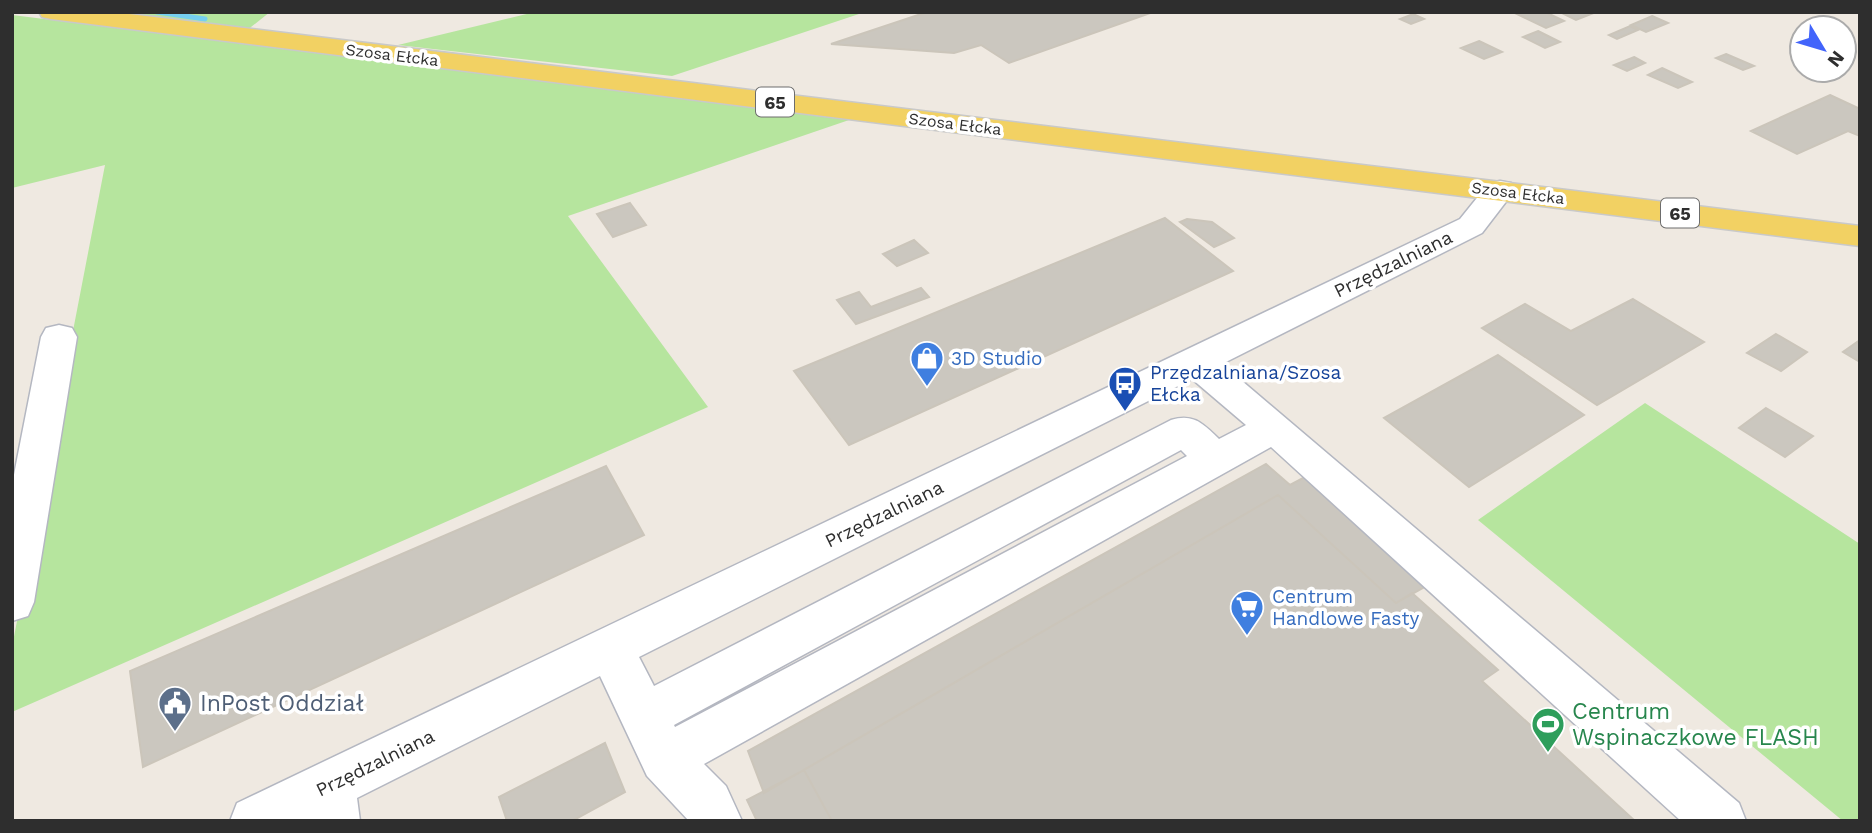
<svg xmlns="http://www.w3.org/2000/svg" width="1872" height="833" font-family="'Work Sans',sans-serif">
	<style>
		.green { fill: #b6e59e }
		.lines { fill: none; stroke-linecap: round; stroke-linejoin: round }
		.stream { stroke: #75cff0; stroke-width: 5 }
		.building { fill: #cbc7bf; stroke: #cbc5ba; stroke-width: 2 }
		.minor-casing { stroke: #b4b7c1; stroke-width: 3 }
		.major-casing { stroke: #c9c9c9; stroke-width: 3 }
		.minor { fill: #fff; fill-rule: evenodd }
		.major { fill: #f2d163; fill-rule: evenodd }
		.labels { text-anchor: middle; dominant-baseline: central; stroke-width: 7; stroke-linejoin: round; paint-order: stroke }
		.far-street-label { font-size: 16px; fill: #2e2e2e; stroke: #fff }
		.shield { fill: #fff; stroke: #6d6d6d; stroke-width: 2 }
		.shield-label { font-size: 18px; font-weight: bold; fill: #2e2e2e }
		.street-label { font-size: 19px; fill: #2e2e2e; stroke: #fff }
		.shop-label { font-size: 19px; fill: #366cbe; stroke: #fff; text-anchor: start }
		.transit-label { font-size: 19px; fill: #164399; stroke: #fff; text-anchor: start }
		.near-service-label { font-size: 23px; fill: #4e5e75; stroke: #fff; text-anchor: start }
		.near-leisure-label { font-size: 23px; fill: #27864d; stroke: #fff; text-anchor: start }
	</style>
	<rect width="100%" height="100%" fill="#efe9e1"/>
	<!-- green -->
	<path class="green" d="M108,12H270L246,31Z
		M535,12H865L672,76L398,45Z
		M12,15L852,119L568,216L708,407L12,712V647L105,165L12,188Z
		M1645,403L1860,544V821H1843L1478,520Z"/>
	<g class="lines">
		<!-- stream -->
		<path class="stream" d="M157,12L205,19"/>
	</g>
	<!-- building -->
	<path class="building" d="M927,12H1153L1009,63L981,45L954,53L831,44Z
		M1545,12L1564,21L1546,28L1515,13Z
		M1560,12H1596L1576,20Z
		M1413,14L1424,19L1411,24L1400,19Z
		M1652,16L1668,23L1646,32L1631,25Z
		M1630,26L1638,30L1617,39L1609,35Z
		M1538,31L1560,42L1545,48L1523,37Z
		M1479,41L1502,52L1484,59L1461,48Z
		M1726,54L1754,66L1743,70L1716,58Z
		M1634,57L1645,63L1627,71L1614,65Z
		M1662,68L1692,82L1678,88L1648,75Z
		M1830,95L1860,109V136L1848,131L1797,154L1751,131Z
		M630,203L646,225L613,237L597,214Z
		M1165,218L1233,271L849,445L794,371Z
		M1187,219L1212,222L1234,238L1214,247L1180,222Z
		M914,240L928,253L897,266L883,254Z
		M921,288L929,297L856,324L837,300L859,292L871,307Z
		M1633,299L1704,342L1597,405L1482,328L1525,304L1571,331Z
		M1776,334L1807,352L1781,371L1747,353Z
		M1860,340V362L1843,352Z
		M1498,355L1584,415L1469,487L1384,418Z
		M1766,408L1813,436L1785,457L1739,428Z
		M1266,464L1290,485L1305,477L1428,585L1396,603L1278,495L764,793L748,751Z
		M606,466L644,535L143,767L130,671Z
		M1278,495L1396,603L1412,593L1498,670L1482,681L1635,821H832L804,770Z
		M605,743L625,792L572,821H507L499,797Z
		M804,770L832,821H757L747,800Z"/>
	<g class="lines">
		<defs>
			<path id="minor" d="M1500,181L1511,183L1515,190L1482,233L1222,364L1739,803L1746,821H1681L1271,447L704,764L726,786L742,821H689L647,776L600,676L357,798L360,821H230L237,803L1460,219L1489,183ZM1192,379L1246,425L1219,439C1203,424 1194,413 1171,420L654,686L639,657ZM1181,450L1187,456L675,727L674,725Z
				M59,325L72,328L77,337L34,602L28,616L12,621V485L41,337L46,328Z"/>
			<path id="major" d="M39,12H113L1860,226V246L51,19L42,17Z"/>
		</defs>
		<!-- minor casing -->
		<use href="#minor" class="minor-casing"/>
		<!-- major casing -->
		<use href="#major" class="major-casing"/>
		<!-- minor -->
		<use href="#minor" class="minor"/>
		<!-- major -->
		<use href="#major" class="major"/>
	</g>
	<!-- icons -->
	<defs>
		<symbol id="shop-pin" viewBox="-11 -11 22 30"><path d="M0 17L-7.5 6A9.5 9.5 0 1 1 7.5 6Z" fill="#3f7fe0" stroke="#fff"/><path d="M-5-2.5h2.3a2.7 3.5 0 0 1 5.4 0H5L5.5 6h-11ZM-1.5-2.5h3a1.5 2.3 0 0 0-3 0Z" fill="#fff"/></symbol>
		<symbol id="bus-pin" viewBox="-11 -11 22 30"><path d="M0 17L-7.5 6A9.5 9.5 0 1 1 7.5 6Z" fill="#1a4fb4" stroke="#fff"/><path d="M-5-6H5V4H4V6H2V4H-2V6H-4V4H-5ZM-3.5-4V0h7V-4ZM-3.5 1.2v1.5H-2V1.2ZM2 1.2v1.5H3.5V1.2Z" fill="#fff"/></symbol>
		<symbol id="supermarket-pin" viewBox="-11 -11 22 30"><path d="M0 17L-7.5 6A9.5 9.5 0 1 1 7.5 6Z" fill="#3f7fe0" stroke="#fff"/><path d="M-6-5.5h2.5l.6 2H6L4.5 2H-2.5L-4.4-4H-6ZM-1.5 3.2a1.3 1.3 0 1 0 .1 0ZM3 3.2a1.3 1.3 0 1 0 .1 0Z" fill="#fff"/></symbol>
		<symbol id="civic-pin" viewBox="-11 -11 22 30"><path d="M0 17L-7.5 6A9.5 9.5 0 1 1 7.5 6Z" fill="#5c6f8a" stroke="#fff"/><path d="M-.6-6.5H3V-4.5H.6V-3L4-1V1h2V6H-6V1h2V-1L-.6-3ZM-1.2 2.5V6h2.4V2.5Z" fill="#fff"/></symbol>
		<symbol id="stadium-pin" viewBox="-11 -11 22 30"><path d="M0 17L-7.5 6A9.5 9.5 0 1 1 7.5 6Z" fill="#2e9e5b" stroke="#fff"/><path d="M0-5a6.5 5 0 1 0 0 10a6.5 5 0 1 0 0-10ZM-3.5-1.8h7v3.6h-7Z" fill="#fff"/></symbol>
	</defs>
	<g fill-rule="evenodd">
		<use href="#shop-pin" x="908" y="339" width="38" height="52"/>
		<use href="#bus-pin" x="1106" y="364" width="38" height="52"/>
		<use href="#supermarket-pin" x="1228" y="588" width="38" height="52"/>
		<use href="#civic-pin" x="156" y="684" width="38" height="52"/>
		<use href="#stadium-pin" x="1529" y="705" width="38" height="52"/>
	</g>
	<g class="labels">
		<!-- far-street labels -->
		<g class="far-street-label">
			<text transform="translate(392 55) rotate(7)">Szosa Ełcka</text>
			<text transform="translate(955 124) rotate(7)">Szosa Ełcka</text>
			<text transform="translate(1518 193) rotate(7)">Szosa Ełcka</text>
		</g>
		<!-- shield labels -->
		<g class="shield">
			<rect x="756" y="87.5" width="38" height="29" rx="5"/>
			<rect x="1661" y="198.5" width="38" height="29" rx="5"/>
		</g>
		<g class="shield-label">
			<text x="775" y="102">65</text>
			<text x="1680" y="213">65</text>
		</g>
		<!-- street labels -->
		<g class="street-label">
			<text transform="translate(1393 264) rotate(-26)">Przędzalniana</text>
			<text transform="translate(884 514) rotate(-26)">Przędzalniana</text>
			<text transform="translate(375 763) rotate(-26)">Przędzalniana</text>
		</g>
		<!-- shop labels -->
		<g class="shop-label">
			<text x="951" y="358">3D Studio</text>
			<text x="1272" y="596">Centrum<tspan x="1272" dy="22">Handlowe Fasty</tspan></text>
		</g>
		<!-- transit labels -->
		<g class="transit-label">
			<text x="1150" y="372">Przędzalniana/Szosa<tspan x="1150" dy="22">Ełcka</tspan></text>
		</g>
		<!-- near-service labels -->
		<g class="near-service-label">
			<text x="200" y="703">InPost Oddział</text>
		</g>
		<!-- near-leisure labels -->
		<g class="near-leisure-label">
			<text x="1572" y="711">Centrum<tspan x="1572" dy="26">Wspinaczkowe FLASH</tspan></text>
		</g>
	</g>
	<!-- border -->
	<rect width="1872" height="833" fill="none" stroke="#2e2e2e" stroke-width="28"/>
	<!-- north arrow -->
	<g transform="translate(1823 49) rotate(128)"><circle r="33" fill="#ffffff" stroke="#ababab" stroke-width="2"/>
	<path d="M0-5L12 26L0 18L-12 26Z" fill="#4264fb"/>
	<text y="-10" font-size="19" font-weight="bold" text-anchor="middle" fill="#2e2e2e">N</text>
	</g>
</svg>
